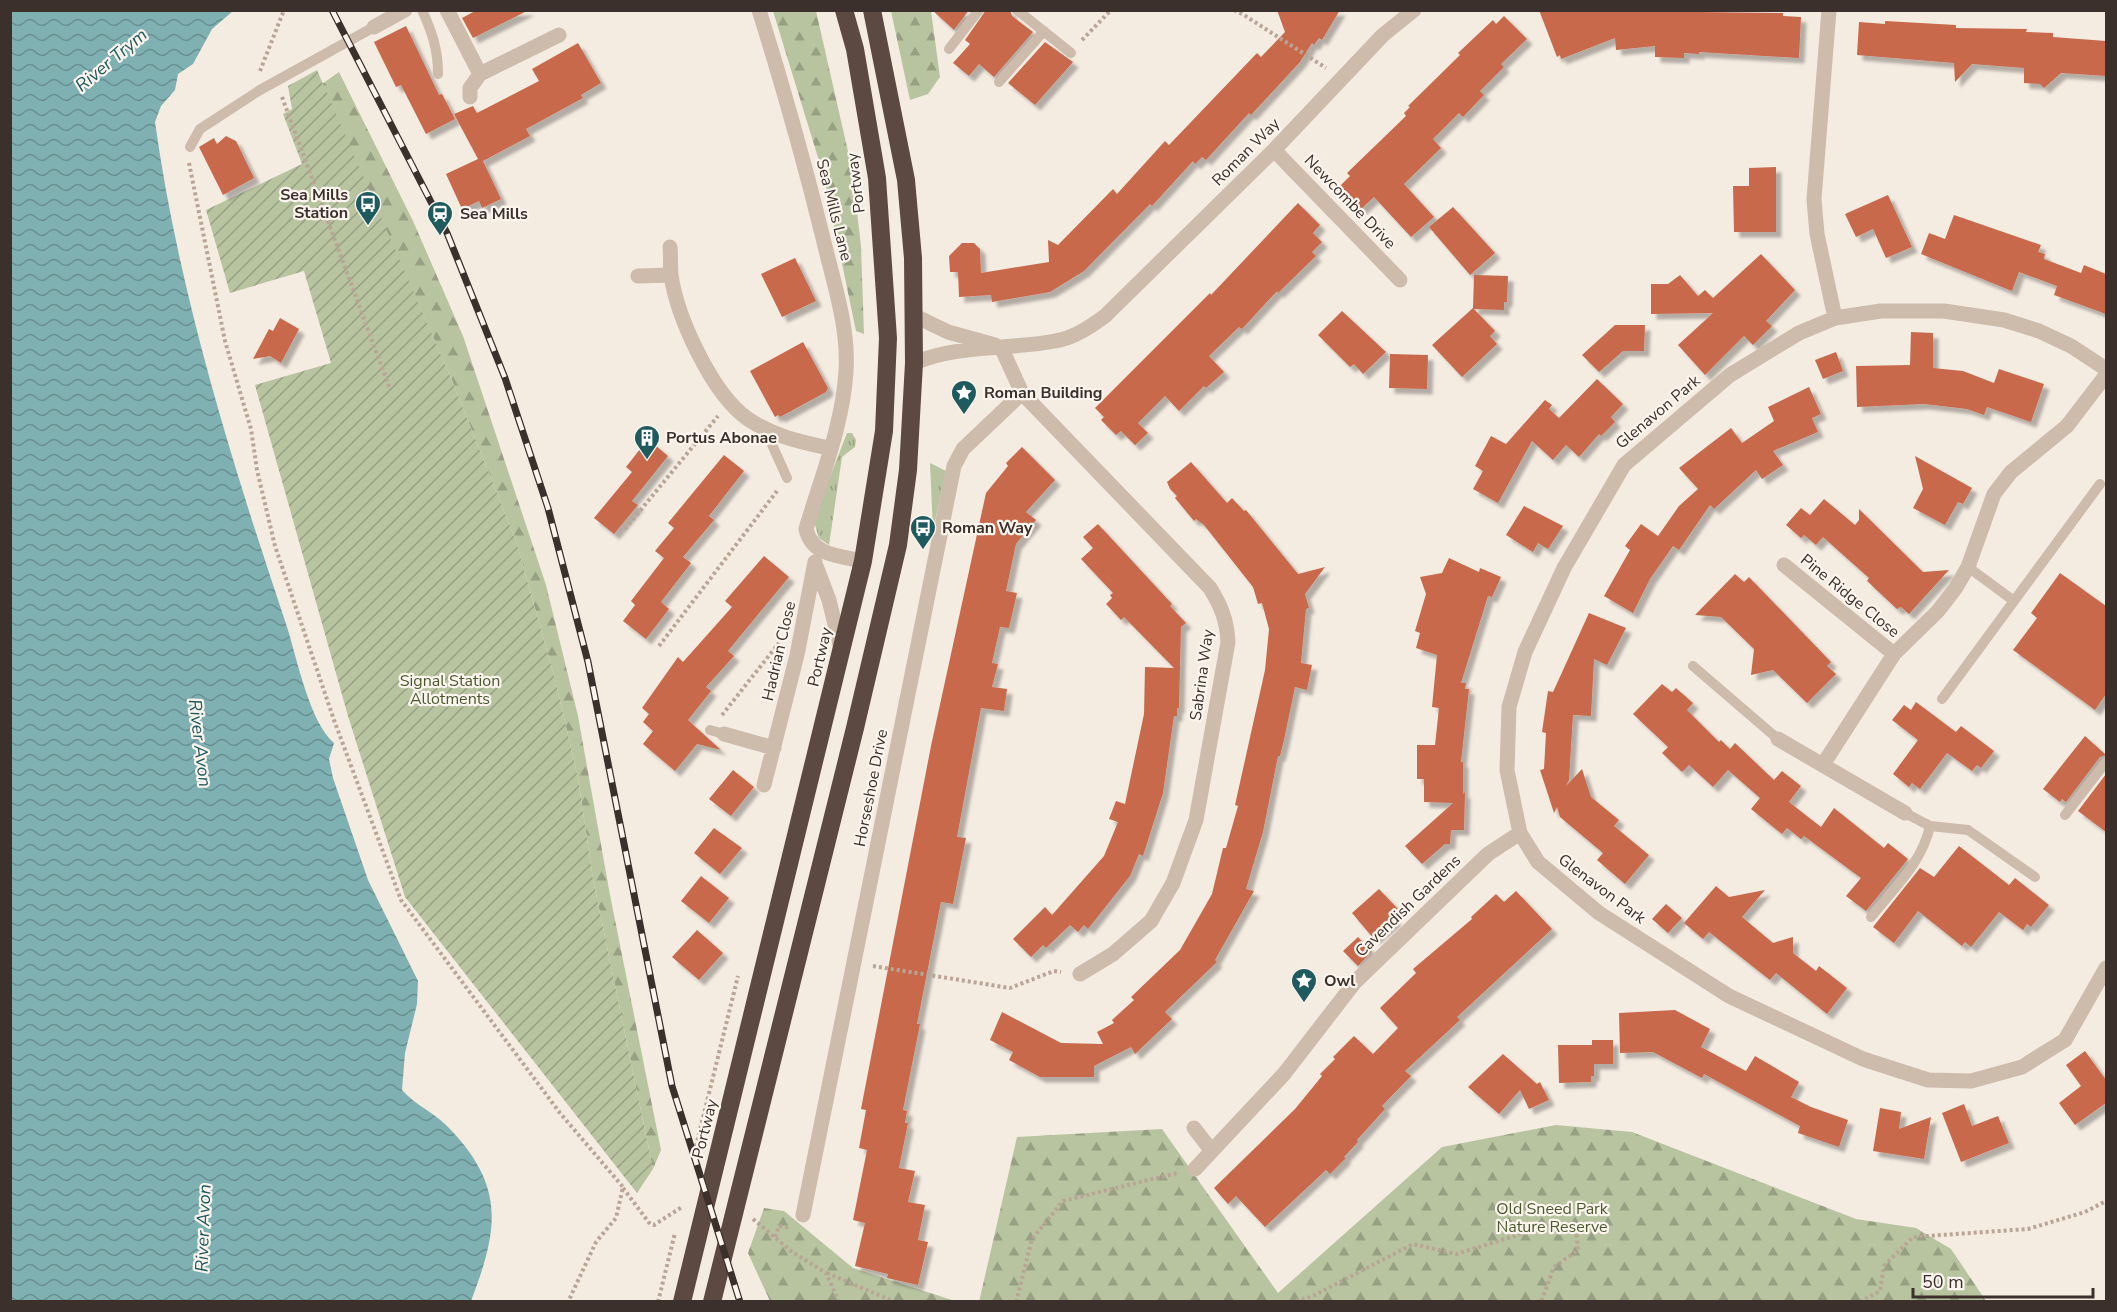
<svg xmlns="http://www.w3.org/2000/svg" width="2117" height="1312" font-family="'Nunito Sans',sans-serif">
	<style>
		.grass { fill: url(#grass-tufts) }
		.forest { fill: url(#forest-firs) }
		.garden { fill: url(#garden-furrows) }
		.water { fill: url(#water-waves) }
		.building { fill: #c8694b; filter: url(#shadow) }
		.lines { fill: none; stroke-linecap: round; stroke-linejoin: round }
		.path { stroke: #b9a596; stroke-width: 4; stroke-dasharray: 3 3; stroke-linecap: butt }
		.lane { stroke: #cdbbac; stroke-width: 10 }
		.street { stroke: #cdbbac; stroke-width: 15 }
		.highway { stroke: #5c4a42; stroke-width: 18 }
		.rail-casing { stroke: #3b302b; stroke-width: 7 }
		.rail { stroke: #fbf5ee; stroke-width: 4.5; stroke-dasharray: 14; stroke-linecap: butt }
		.labels { text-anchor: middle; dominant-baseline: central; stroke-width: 4.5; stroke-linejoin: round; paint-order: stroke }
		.street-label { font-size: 16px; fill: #3b302b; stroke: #fbf5ee }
		.poi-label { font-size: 16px; font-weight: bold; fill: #3b302b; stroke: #fbf5ee; text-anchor: start }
		.park-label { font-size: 16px; fill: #4a5a2e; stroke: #fbf5ee }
		.water-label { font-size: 18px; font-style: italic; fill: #1f5a5e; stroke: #fbf5ee }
	</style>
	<defs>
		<pattern id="grass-tufts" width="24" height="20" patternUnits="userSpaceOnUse" patternTransform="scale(1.5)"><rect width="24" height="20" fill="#b8c4a0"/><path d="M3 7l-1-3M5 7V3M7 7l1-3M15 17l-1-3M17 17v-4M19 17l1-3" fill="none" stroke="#97a083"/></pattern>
		<pattern id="forest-firs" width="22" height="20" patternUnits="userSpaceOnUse" patternTransform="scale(1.5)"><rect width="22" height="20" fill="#b8c4a0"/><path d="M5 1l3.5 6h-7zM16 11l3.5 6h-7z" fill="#97a083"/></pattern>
		<pattern id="garden-furrows" width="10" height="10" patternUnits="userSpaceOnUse" patternTransform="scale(1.5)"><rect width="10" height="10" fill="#b8c4a0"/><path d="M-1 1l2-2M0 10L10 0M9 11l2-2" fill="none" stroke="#97a083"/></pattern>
		<pattern id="water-waves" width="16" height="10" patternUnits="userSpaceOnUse" patternTransform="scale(1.5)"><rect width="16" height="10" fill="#7fb0b2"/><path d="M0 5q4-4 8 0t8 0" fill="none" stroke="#699091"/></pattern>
		<filter id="shadow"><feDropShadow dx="5.5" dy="5.5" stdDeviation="1.5" flood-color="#0004"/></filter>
	</defs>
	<rect width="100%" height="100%" fill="#f4ebe1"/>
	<!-- grass -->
	<path class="grass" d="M847,433H852L856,440L855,447L842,457L829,545L819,538L814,522L816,513Z
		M930,463L946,471L933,530Z"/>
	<!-- forest -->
	<path class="forest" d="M773,11H816L852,169L861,246L864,334L856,331L824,177Z
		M891,11H931L940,77L928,94L910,100Z
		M339,72L413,221L463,336L546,585L578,716L610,895L661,1150L653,1169L593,879L578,778L555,679L516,541L451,378L322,84Z
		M1556,1125L1632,1132L1856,1219L1916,1228L1951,1249L1986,1301L979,1302L1017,1137L1162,1129L1278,1293L1442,1147Z
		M764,1208L784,1211L853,1268L955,1301H770L748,1253Z"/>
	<!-- garden -->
	<path class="garden" d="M317,70L451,378L516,541L555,679L578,778L593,879L653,1169L637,1193L405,897L348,716L255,385L331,363L304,271L230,293L206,210L302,164L283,114L292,109L288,86Z"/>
	<!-- water -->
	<path class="water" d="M10,11H233L212,29L193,64L178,74L175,90L161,106L155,122C179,294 232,463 287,627C297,659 310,723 334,743L329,759L333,778L368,880L418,981L417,1004L405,1053L402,1090C415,1105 435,1113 449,1128C506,1187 498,1230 471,1301H11Z"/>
	<!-- building -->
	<path class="building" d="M477,10H529L473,38L462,18Z
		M932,10H969L954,30Z
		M986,10H1010L1012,16L1033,32L994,77L979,64L969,76L953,63L970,44L965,40Z
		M1277,10H1340L1322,40L1319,38L1314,45L1312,43L1300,62L1251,115L1249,113L1206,160L1202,157L1195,164L1193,161L1152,206L1150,204L1084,271L1050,292L992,302L991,295L959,297L958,272H950L949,256L962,243H974L980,249L981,273L1049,262L1048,240L1058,245L1113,189L1117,194L1165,141L1169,145L1257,53L1261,57L1285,32Z
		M1539,10L1783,13V16L1801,17L1799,58L1699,52V54L1684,53V58L1655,57V46L1616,50L1615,38L1561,59L1560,55L1557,57Z
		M1504,16L1527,39L1501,64L1504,67L1480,91L1484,95L1463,117L1459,113L1433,139L1441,148L1404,184L1434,217L1411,237L1374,197L1361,209L1339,187L1350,176L1347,173L1406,116L1404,113L1410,107L1408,106L1460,55L1458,53L1493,20L1496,24Z
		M1885,21L1956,25V28L2027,29L2026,32L2053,33V37L2106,41V76L2061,73L2044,88L2040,84L2024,83V68L1972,64L1955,82L1954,63L1857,55L1859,22L1885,24Z
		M406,26L439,95L442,94L455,119L426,134L401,85L396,87L374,42Z
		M1045,42L1073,62L1035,105L1008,83Z
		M578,43L601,83L581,95L583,98L526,129L530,136L483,161L501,199L482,208L479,201L462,209L446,174L478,159L454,114L473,106L477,113L539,81L532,69Z
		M226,136L236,141L254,178L223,195L199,147L214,138L217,144Z
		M1776,167V232H1734L1733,186H1749V168Z
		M1888,195L1912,247L1886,258L1873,229L1856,237L1845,214Z
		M1298,203L1320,225L1313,233L1322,242L1312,252L1316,256L1278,293L1277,291L1242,329L1239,327L1209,356L1224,372L1206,388L1204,386L1179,411L1165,396L1138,423L1148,433L1135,445L1121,431L1116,435L1101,420L1104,417L1095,408L1210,293L1211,295Z
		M1453,207L1495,253L1470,275L1429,227Z
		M1954,215L2041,245L2038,252L2045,254L2044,259L2081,273L2084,265L2106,274V314L2054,295L2057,286L2019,272L2012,291L1921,254L1929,233L1945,239Z
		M1761,254L1795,290L1766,321L1772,326L1753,345L1744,336L1705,375L1678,345L1713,313L1651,314V284H1668L1680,275L1698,296L1705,290L1713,298Z
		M795,258L816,301L782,317L761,274Z
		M1474,275L1508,276L1507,302H1504V310L1474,309L1495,331L1490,336L1497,344L1462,377L1432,345L1473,308Z
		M1342,311L1386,352L1363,374L1354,364L1350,367L1318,335Z
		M280,318L299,329L281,363L270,356L253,359L269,329L273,331Z
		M1615,325H1645L1644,351H1623L1599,372L1582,355Z
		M1911,332L1933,333V368L1963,371L1994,383L1999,369L2044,384L2031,422L1987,407L1984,415L1967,409L1924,404L1857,407L1856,366L1910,365Z
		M803,342L828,388L826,392L780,417L778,415L775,417L750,371Z
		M1836,352L1843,371L1823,379L1815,360Z
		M1390,354L1428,355L1427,389L1389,388Z
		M1597,379L1623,404L1611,417L1615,422L1601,436L1599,434L1579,457L1566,445L1553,460L1532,441L1498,503L1473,489L1483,471L1475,466L1491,436L1506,444L1545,400L1552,405L1549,409L1559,418Z
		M1809,387L1821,414L1812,418L1818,432L1773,451L1783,465L1762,479L1756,470L1714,509L1710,505L1679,550L1664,540L1673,546L1650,579L1633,613L1604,596L1630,550L1625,546L1641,524L1658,536L1679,506L1698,489L1679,468L1731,428L1742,443L1774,421L1768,407Z
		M648,439L668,456L632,501L638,505L614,534L594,518L632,472L626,467Z
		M1022,447L1055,480L1026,512L1036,520L1016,544L1006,591L1017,593L1009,628L1000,627L992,663L998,664L992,687L1007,689L1004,711L981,708L957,837L966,838L953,904L941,902L917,1024H920L903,1110L907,1111L905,1123H908L899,1168L915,1171L908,1202L925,1205L918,1240L928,1242L918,1285L887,1278L888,1274L855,1266L865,1223L853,1220L867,1150L859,1148L866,1110L861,1109L931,746L986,493L1008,466L1006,463Z
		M724,455L744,471L709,516L714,520L683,557L691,563L661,602L669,609L646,639L623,621L635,605L631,601L664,558L655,551L674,528L668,523Z
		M1915,456L1972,488L1963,504L1958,502L1945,525L1913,508L1923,489Z
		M1191,462L1227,503L1232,498L1244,511L1246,510L1298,574L1325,567L1305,594L1309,608L1306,609L1301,663L1312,665L1307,690L1295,687L1284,740L1280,756H1278L1263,832L1246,889L1254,891L1215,960L1217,962L1165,1012L1172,1019L1135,1054L1131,1047L1094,1066V1077H1040L1009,1060L1013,1052L990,1040L1002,1012L1061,1043L1103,1044L1097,1032L1114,1023L1112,1020L1134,1000L1131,997L1180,950L1212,894L1223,848H1226L1238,806L1235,805L1265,670L1269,629L1262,603L1258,604L1253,587L1204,525L1196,519L1194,521L1175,498L1177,496L1170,489L1167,482Z
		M1824,499L1855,525L1859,520V509L1923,572L1949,570L1909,614L1901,607L1897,609L1867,581L1869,578L1823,537L1816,545L1804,535L1801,538L1786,525L1801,508L1810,515Z
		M1524,506L1563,526L1548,549L1538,543L1533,552L1506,535Z
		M1098,524L1172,604L1170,606L1186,623L1181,627L1179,708H1177V716H1174L1163,793L1143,856L1139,854L1130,876L1088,929L1084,925L1078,932L1070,925L1046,948L1043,945L1031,957L1013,939L1045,907L1052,915L1104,856L1118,822L1109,819L1116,801L1125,804L1144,714L1145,667L1174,668L1124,617L1121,620L1106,604L1112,598L1110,595L1113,593L1081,559L1093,548L1083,537Z
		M764,556L789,577L728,651L734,656L706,687L711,691L688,720L721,750L697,744L675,771L643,744L653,731L643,722L649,714L642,708L678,657L683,662L732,607L725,601Z
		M1449,558L1479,572L1480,568L1501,577L1492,597L1488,596L1461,683H1466L1465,689H1469L1461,762H1463V794L1465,792L1464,830H1451L1450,844H1445L1422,864L1405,846L1453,803L1424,802V779H1417V745H1435L1439,708L1432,707L1437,655L1416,648L1420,633L1415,631L1426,594L1420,577L1442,573Z
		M2060,573L2106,606V694L2095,710L2013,650L2037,618L2031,613Z
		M1735,574L1744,582L1749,577L1831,662L1827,666L1836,674L1807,703L1773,670L1751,675L1754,649L1721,617L1695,615Z
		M1589,613L1626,628L1607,665L1594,659L1591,716L1573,715L1569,780L1566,786L1582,769L1591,797L1619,820L1614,826L1649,855L1625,884L1597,860L1603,853L1560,817L1557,807L1554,813L1540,770L1544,769L1546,733L1542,732L1548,691L1553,692Z
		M1662,684L1672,692L1676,688L1693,703L1687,710L1719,742L1721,740L1730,749L1735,743L1774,780L1782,771L1801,786L1789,802L1821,827L1834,808L1884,848L1888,843L1908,859L1866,911L1846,896L1861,878L1804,836L1801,839L1787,828L1782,834L1751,809L1760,798L1728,770L1713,787L1689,765L1682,772L1662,753L1668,747L1633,714Z
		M1916,702L1956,732L1961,726L1994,751L1981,768L1977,765L1972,771L1947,753L1920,789L1912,783L1909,787L1893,774L1918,740L1892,720L1904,705L1911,710Z
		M2085,736L2106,755L2100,757L2066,802L2062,799L2060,802L2043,789Z
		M733,770L754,787L731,816L709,799Z
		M2106,774V832L2078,811Z
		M714,828L742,848L720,874L694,853Z
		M1959,846L2009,885L2015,878L2049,905L2031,927L2027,924L2023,930L1999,912L1971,947L1965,942L1962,946L1918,911L1894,943L1873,927L1920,868L1934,877Z
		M701,876L729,898L709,923L681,901Z
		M1716,886L1729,897L1765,890L1742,917L1773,943L1793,937V953L1816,971L1819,966L1847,988L1827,1014L1776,973L1770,980L1709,932L1703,939L1684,923Z
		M1379,889L1398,909L1391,915L1396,920L1374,939L1352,913Z
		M1516,891L1552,929L1457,1017L1460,1020L1405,1071L1411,1076L1382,1106L1385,1109L1357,1140L1358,1142L1344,1157L1346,1158L1330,1174L1326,1170L1265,1227L1236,1196L1228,1204L1214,1188L1295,1109L1322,1076L1320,1074L1335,1059L1333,1057L1354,1036L1373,1054L1398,1028L1380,1008L1416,973L1413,969L1472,919L1471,917L1496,894L1504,902Z
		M1666,904L1682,918L1668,933L1652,919Z
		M697,930L723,953L699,980L672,957Z
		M1358,937L1372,951L1358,966L1343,951Z
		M1675,1010L1710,1029L1701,1047L1746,1071L1755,1056L1799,1082L1791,1097L1811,1107L1848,1120L1839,1147L1798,1133L1800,1126L1704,1074L1702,1078L1653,1052L1620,1053L1619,1013Z
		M1592,1040H1613V1064H1594V1076H1591V1082L1559,1083L1558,1045H1592Z
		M2085,1051L2106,1080V1103L2075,1125L2059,1103L2081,1086L2066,1065Z
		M1503,1054L1537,1084L1540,1082L1549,1100L1529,1109L1520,1090L1499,1114L1468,1087Z
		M1964,1104L1972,1126L1998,1116L2009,1143L1961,1162L1942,1113Z
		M1880,1108L1901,1112L1899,1129L1931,1117L1924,1159L1873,1151Z"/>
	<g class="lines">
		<!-- path -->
		<path class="path" d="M1234,10L1244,15L1326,68
			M1082,40L1111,10
			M260,71L284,10
			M282,97L390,389
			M189,163L225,341L251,429L257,470L275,546L334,720L401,900L560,1113L623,1187L616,1218L596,1242L568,1302
			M625,529L718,416
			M659,646L777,491
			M722,715L779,643
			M873,966L1010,988L1054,971L1061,972
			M693,1158L738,976
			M623,1188L650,1224L654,1225L682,1207
			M753,1219L791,1251L826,1273L839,1302
			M775,1237L779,1226L790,1228
			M827,1273L895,1302
			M658,1302L675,1233
			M1016,1302L1032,1239L1063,1201L1177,1173
			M1290,1302L1311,1297L1413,1244L1456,1254L1554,1224L1576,1228L1578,1250L1554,1267L1541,1302
			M1860,1302L1880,1291L1884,1266L1913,1237L2028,1229L2085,1212L2106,1201"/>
		<!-- lane -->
		<path class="lane" d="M422,10C432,32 438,49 438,74
			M1017,10L1071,53
			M949,49L979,10
			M999,82L1044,31
			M190,147L200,129L260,90L374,27
			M765,429L787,478
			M1968,567L2014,601
			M1693,666L1778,739
			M1942,699L2100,484
			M710,730L724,734
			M1905,813L1930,826L1968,830L2035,877
			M2065,815L2106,762
			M1871,917C1894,888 1922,863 1930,826"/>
		<!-- street -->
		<path class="street" d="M447,10L480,74
			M759,10C783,86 804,161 823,238C833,281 849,327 846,371C843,424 821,478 806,529C812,556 840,556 863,561
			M1829,10L1814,199L1817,234L1835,318
			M374,27L405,10
			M470,97V88L480,74L559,35
			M1274,150L1400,280
			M670,247C671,256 670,266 671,275C677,317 712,394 748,419C773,436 800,442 829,448
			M638,276L671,275
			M913,315L948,332L995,345
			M1001,347L1022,393L1210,588C1221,606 1227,620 1228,642L1196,820L1173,883L1151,921L1113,954L1080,974
			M914,363C958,344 1009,350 1055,341C1074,338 1090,327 1105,316L1274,150L1383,35L1414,10
			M2106,369L2071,346L2039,331L2004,320L1944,311H1881L1835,318L1799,333L1730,375L1624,465L1564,568L1525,652L1509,707L1507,770L1520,833L1538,862L1599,913L1729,996L1863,1059L1928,1080L1971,1081L2022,1067L2065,1040L2106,968
			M1784,565L1894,654
			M816,566L829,600L841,649
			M724,734L774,748
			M1778,739L1905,813
			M1824,763L1894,654L1938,611L1955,589L1968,567L1994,494L2011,472L2067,426L2106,375
			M764,785L797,655L815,562
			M1194,1128L1211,1150
			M1195,1169L1284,1074L1355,982L1488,854L1520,833
			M803,1215L954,466L963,449L1022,393"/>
		<!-- highway -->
		<path class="highway" d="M682,1302L863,561L884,431L888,338L877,178L855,49L844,10
			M712,1302L855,728L898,545L908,470L914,363L913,258L906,180L872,10"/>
		<defs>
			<path id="rail" d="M332,10L447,233L505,378L548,508L588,662L672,1086L740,1302"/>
		</defs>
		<!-- rail casing -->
		<use href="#rail" class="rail-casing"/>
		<!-- rail -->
		<use href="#rail" class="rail"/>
	</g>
	<!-- icons -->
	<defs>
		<symbol id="bus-pin" viewBox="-11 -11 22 30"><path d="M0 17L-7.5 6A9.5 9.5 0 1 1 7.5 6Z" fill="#1f5a5e" stroke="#fbf5ee"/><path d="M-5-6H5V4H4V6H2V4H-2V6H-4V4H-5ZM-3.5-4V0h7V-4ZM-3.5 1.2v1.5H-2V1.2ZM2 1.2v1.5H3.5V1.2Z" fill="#fff"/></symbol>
		<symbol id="station-pin" viewBox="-11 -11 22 30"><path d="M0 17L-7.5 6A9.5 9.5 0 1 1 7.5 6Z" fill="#1f5a5e" stroke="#fbf5ee"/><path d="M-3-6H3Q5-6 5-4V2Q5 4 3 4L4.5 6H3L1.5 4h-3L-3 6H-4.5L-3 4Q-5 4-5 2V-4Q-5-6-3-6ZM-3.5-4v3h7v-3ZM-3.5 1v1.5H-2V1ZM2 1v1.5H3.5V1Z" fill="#fff"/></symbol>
		<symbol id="sight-pin" viewBox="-11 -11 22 30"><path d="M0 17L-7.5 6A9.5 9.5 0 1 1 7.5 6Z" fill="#1f5a5e" stroke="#fbf5ee"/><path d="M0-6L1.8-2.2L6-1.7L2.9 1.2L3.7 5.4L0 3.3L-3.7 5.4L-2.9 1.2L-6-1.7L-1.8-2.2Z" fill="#fff"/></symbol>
		<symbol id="building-pin" viewBox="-11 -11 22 30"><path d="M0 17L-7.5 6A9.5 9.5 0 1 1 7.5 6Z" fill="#1f5a5e" stroke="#fbf5ee"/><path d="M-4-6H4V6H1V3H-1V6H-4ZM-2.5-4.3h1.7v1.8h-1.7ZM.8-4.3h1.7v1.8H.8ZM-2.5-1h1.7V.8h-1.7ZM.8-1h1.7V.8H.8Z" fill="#fff"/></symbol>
	</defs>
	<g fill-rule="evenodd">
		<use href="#bus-pin" x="353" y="189" width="30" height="40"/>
		<use href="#station-pin" x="425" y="199" width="30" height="40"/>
		<use href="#sight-pin" x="949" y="378" width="30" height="40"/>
		<use href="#building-pin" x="632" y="423" width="30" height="40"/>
		<use href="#bus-pin" x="908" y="513" width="30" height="40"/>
		<use href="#sight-pin" x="1289" y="966" width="30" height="40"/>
	</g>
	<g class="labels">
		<!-- street labels -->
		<g class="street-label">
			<text transform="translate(1246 152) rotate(-45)">Roman Way</text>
			<text transform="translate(856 183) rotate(-97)">Portway</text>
			<text transform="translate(1350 202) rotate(46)">Newcombe Drive</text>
			<text transform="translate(834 210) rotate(76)">Sea Mills Lane</text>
			<text transform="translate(1658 412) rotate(-40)">Glenavon Park</text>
			<text transform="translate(1850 596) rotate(39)">Pine Ridge Close</text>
			<text transform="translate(779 651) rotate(-77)">Hadrian Close</text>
			<text transform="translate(820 657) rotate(-77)">Portway</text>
			<text transform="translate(1202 675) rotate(-82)">Sabrina Way</text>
			<text transform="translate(871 788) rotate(-79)">Horseshoe Drive</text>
			<text transform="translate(1602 889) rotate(37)">Glenavon Park</text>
			<text transform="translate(1408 906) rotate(-44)">Cavendish Gardens</text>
			<text transform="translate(705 1129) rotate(-76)">Portway</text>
		</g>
		<!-- poi labels -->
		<g class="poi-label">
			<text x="348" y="195" text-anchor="end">Sea Mills<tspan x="348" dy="18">Station</tspan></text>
			<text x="460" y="214">Sea Mills</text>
			<text x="984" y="393">Roman Building</text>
			<text x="666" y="438">Portus Abonae</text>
			<text x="942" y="528">Roman Way</text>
			<text x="1324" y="981">Owl</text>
		</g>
		<!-- park labels -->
		<g class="park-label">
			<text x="450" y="681">Signal Station<tspan x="450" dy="18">Allotments</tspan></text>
			<text x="1552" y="1209">Old Sneed Park<tspan x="1552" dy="18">Nature Reserve</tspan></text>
		</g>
		<!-- water labels -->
		<g class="water-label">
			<text transform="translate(111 60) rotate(-40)">River Trym</text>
			<text transform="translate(200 743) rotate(83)">River Avon</text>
			<text transform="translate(203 1228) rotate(-88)">River Avon</text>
		</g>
	</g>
	<!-- border -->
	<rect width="2117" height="1312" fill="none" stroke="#3b302b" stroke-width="24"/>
	<!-- scale -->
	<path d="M1913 1288v9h180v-9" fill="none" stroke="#3b302b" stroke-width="3"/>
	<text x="1922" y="1288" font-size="18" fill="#3b302b" stroke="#fbf5ee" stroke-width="4.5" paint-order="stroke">50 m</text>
</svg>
